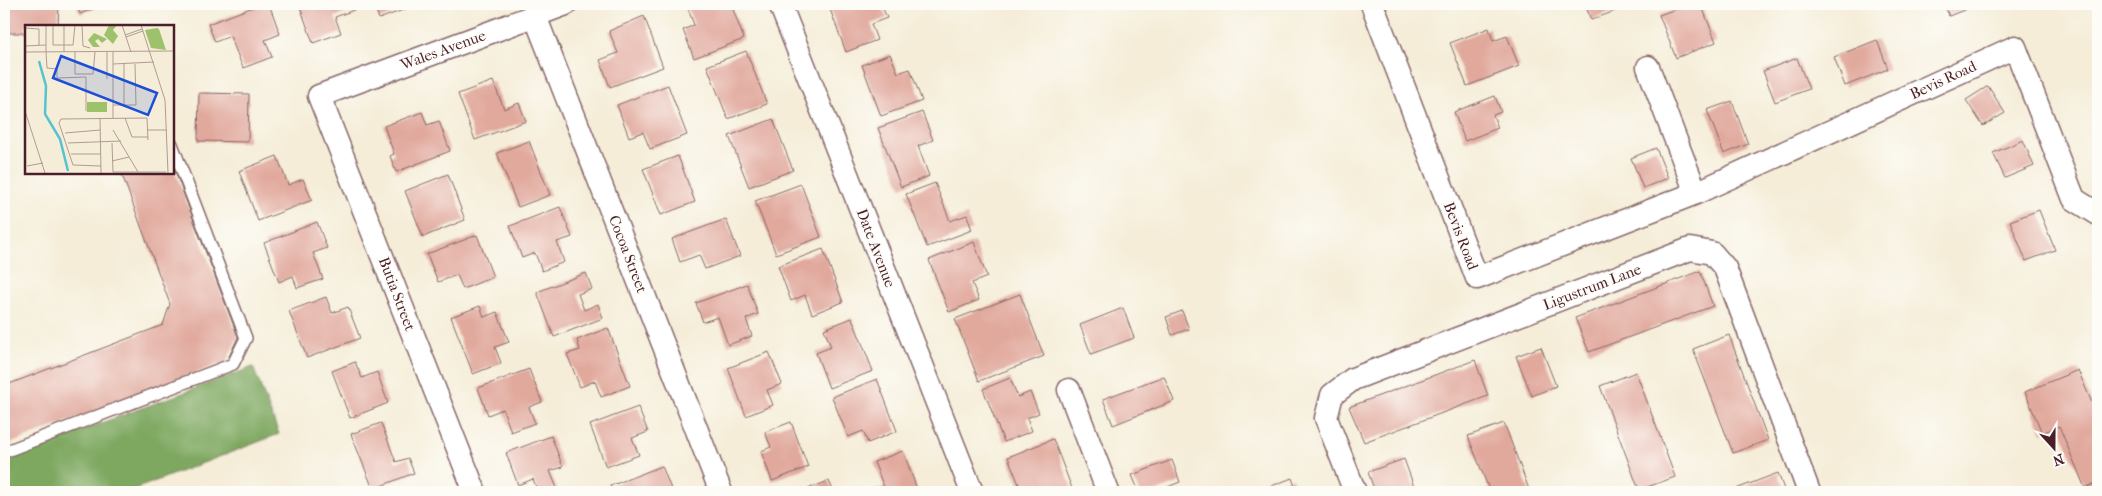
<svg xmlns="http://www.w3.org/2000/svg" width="2102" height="496" font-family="'IM FELL French Canon',serif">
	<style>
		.forest { fill: #7ea860; stroke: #646446 }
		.building { fill: #e1a89c }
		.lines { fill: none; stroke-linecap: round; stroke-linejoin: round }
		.lane-casing { stroke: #866768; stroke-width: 14 }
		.street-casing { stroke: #866768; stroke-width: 25 }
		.lane { stroke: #fff; stroke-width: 11 }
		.street { stroke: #fff; stroke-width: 22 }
		.labels { text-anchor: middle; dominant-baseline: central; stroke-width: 4; stroke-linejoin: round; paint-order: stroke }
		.street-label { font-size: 15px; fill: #4a1f2b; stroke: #fdfcf7 }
		.inset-river { fill: none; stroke: #56c3ce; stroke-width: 2.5 }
		.inset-road { fill: none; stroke: #b19b93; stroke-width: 1 }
		.view { fill: #1d4ed8; fill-opacity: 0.15; stroke: #1d4ed8; stroke-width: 2.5 }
		.inset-edge { fill: none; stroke: #4a1f2b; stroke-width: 2.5 }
	</style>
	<rect width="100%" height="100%" fill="#fdfcf7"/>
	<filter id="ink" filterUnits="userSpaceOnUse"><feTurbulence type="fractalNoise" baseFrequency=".02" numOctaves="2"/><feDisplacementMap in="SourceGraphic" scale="10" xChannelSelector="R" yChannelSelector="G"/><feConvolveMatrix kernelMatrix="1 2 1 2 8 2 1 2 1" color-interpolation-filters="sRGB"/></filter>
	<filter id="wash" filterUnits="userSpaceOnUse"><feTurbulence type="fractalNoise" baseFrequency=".0096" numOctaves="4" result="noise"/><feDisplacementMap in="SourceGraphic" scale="20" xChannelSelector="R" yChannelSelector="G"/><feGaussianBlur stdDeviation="1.12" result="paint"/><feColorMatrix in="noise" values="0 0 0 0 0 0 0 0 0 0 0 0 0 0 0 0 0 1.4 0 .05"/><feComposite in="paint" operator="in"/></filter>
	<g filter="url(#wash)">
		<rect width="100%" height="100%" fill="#f5edd8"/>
		<!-- forest -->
		<path class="forest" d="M253,367L279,434L127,492H4V459Z"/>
		<g id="blocks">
			<!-- building -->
			<path class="building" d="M4,4H59L58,26H26V33H4Z
				M76,4H105L80,14Z
				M261,4H269L280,34L265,40L272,57L243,68L230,36L215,42L208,24Z
				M299,4H352L354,10L335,17L341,33L313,43Z
				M374,4H419L379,19Z
				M693,4H731L744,39L694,58L683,30L694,25L687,6Z
				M828,4H881L887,18L871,24L877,40L846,52Z
				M1585,4H1621L1623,8L1591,20Z
				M1690,4H1701L1716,42L1676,58L1659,15Z
				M1944,4H1979L1949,16Z
				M644,16L663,67L610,87L600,60L618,53L609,31Z
				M1489,28L1493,41L1507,36L1519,66L1467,86L1450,43Z
				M1877,40L1888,69L1845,86L1834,57Z
				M746,51L767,104L728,119L707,66Z
				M890,54L898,73L910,69L922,101L881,116L862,65Z
				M1797,58L1809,89L1775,102L1763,71Z
				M493,81L504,109L519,103L526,121L475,140L458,94Z
				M668,85L687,135L650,149L643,132L629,137L617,105Z
				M1988,86L2005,113L1983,126L1966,100Z
				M199,93L249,94L248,142L198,141Z
				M1495,96L1501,112L1493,115L1498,128L1465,141L1454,112Z
				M1732,101L1748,144L1724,154L1707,110Z
				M422,112L427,125L439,121L450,151L396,172L390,156L394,154L384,126Z
				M922,112L933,140L918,146L929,176L901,187L878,128Z
				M773,119L793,170L749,187L729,136Z
				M2023,140L2034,166L2005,178L1993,153Z
				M529,141L550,195L518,207L497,153Z
				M1656,148L1668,178L1643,188L1631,158Z
				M277,156L288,185L303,179L312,200L258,221L239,171Z
				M678,156L695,202L661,215L643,169Z
				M173,166L238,337L227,361L4,446V386L163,325L170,304L121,172H172Z
				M448,174L465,220L423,237L405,191Z
				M935,183L950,221L967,215L972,230L927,247L906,194Z
				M801,184L821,237L776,254L755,201Z
				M560,207L572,237L557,242L564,262L542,271L535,253L522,258L510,226Z
				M2039,210L2055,250L2026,261L2010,221Z
				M726,219L740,256L705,269L699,255L680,262L672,239Z
				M317,222L327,248L313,253L323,279L297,288L293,276L279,282L264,243Z
				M477,235L493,277L463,289L457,275L438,282L427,254Z
				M974,242L987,277L972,283L979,300L949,312L929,260Z
				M823,249L843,302L812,314L805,295L791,301L778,266Z
				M1700,271L1713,306L1589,352L1575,318Z
				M586,273L592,289L578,294L584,310L598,304L603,318L554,337L537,292Z
				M747,284L758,314L746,319L752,336L728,345L718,317L703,322L696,303Z
				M1020,294L1044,356L979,381L955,319Z
				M326,297L332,313L348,307L360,338L307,358L289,311Z
				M480,306L484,317L497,312L509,342L495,347L501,363L473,374L451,317Z
				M1123,308L1134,338L1091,354L1080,325Z
				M1182,311L1189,329L1172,335L1166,317Z
				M852,318L873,371L829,388L816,353L831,347L824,329Z
				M608,328L630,386L601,397L595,381L580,387L567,354L580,350L577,340Z
				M1729,335L1768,440L1733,453L1693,349Z
				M1541,347L1556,386L1532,396L1516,356Z
				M769,352L782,384L767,390L773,405L746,416L728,368Z
				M1475,360L1488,396L1364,442L1349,407Z
				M355,362L362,378L377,372L388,403L350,418L332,371Z
				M529,369L542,402L529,407L535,423L511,432L503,409L488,415L478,388Z
				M2078,370L2098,417V482L2085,488L2059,426L2042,433L2025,392Z
				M1636,372L1675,477L1639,490L1600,386Z
				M1164,376L1174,401L1113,425L1103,399Z
				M1010,378L1018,397L1030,392L1039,413L1027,418L1032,431L1004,442L983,389Z
				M877,379L897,431L868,443L863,431L848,437L832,397Z
				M638,407L648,432L632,438L639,455L606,467L590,425Z
				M791,422L808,467L772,481L761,451L771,447L765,432Z
				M381,423L396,462L408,458L414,473L373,489L351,434Z
				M1504,423L1530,492H1490L1468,436Z
				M551,436L563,467L550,471L557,488L545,492H538L533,479L518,485L506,453Z
				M1053,439L1073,491L1022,492L1008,457Z
				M903,451L918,492H870L884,487L874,462Z
				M1404,459L1416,492H1375L1368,472Z
				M1172,460L1180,482L1155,492H1139L1132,475Z
				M662,466L671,489L661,492H613L610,486Z
				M1778,473L1785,492H1728Z
				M1292,478L1297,492H1256Z
				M829,481L834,492H799Z"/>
		</g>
	</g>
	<g filter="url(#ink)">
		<use href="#blocks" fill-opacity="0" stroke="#866768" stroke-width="1"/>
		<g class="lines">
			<defs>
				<path id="lane" d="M4,452L233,364L246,338L172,144"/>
				<path id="street" d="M780,4L972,492
					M1372,4L1477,278L1696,193L2015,47L2074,199L2098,214
					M535,16L721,492
					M1648,67L1696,193
					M1069,390L1108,492
					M475,492L319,96L566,4
					M1355,492L1326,418L1332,395L1353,379L1690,249L1712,253L1725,268L1809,492"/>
			</defs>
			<!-- lane casing -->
			<use href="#lane" class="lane-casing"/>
			<!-- street casing -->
			<use href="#street" class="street-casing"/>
			<!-- lane -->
			<use href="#lane" class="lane"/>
			<!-- street -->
			<use href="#street" class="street"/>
		</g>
	</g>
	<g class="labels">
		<!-- street labels -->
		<g class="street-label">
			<text transform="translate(443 50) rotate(-20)">Wales Avenue</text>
			<text transform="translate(1943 80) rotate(-25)">Bevis Road</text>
			<text transform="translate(1461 236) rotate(69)">Bevis Road</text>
			<text transform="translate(876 248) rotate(69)">Date Avenue</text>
			<text transform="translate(628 254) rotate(69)">Cocoa Street</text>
			<text transform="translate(1592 287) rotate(-21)">Ligustrum Lane</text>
			<text transform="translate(397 294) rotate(69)">Butia Street</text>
		</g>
	</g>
	<!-- overview -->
	<g transform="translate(25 25)">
		<rect width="149" height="149" fill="#f5edd8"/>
		<path d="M84,0H92L88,5L93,11L88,19L79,10ZM132,3L134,4L141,25L126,23L120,5ZM69,8L82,14L77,18L73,14L70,16L75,22H68L63,15ZM62,77H82V87H62Z" fill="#9ec26c"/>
		<path class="inset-river" d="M14,36L21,61L20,89L35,114L43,146"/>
		<path class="inset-road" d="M21,0V27M28,0V20H48L50,0M39,0V27M57,0L58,21L65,23M97,0L106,27M116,0L140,75L143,148M0,3L14,4V20M100,10L117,4M101,12L118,6M0,21L21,20M0,27L149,26M21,27L22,43L32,44V53L61,52V86M50,27V49H68L70,27M88,27V93M88,39L129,37M99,39V80M82,54V27M88,80H111L110,39M0,86L20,148M75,93L76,148M100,93L107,112H123M88,105L113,147M123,105H142M40,108L75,105M43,118L96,116M87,118L88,147H141M46,129H76M87,136L104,132M2,141L18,138M76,141L48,140L34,98L36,94L122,93L123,115"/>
		<path class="view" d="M36,31L132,68L123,90L28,53Z"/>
		<rect width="149" height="149" class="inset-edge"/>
	</g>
	<!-- margin -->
	<rect width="2102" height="496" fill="none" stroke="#fdfcf7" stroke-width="20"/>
	<!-- north arrow -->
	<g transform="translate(2054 448) rotate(159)" stroke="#fdfcf7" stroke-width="4" paint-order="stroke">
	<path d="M0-4L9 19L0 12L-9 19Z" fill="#4a1f2b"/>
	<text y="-8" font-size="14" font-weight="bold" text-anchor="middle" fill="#4a1f2b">N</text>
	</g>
</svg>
